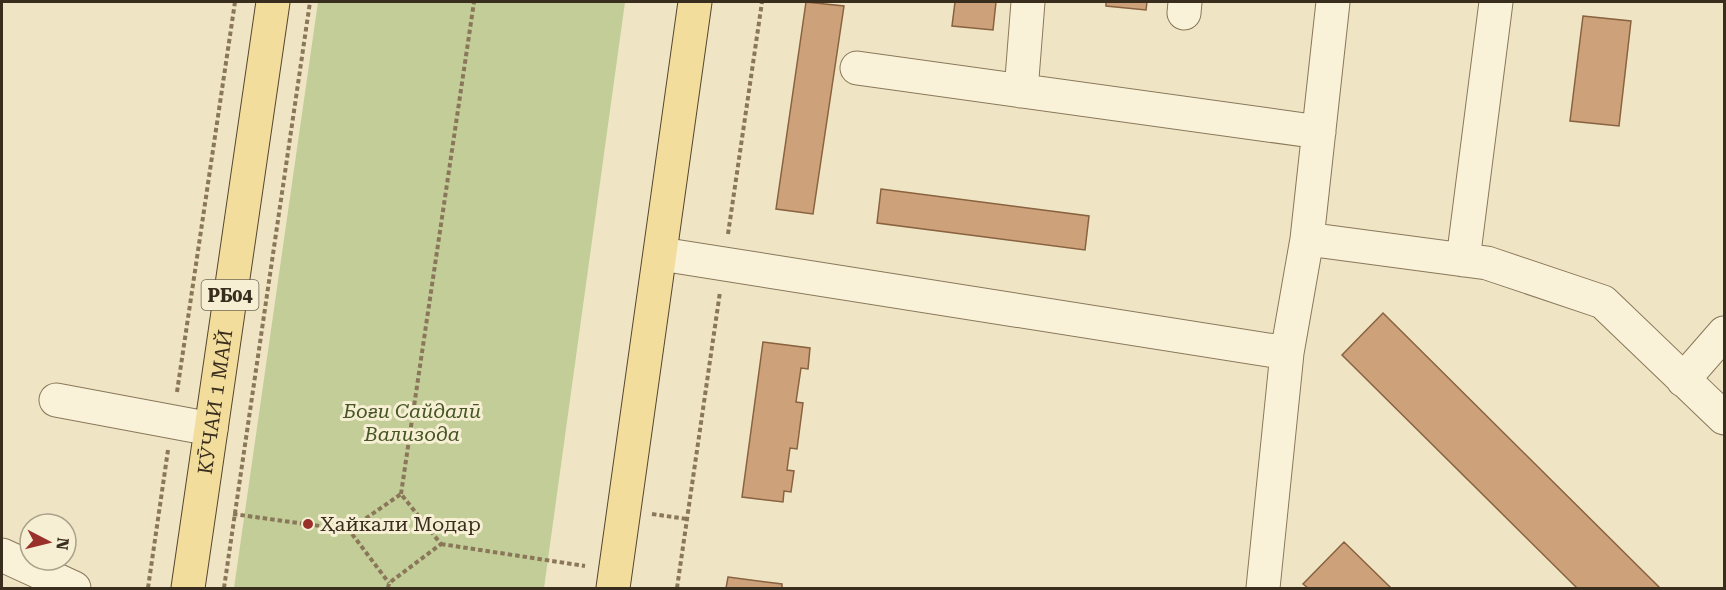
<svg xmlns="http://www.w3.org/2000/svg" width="1726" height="590" font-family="'Roboto Serif',serif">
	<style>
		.green { fill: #c3cd98 }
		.building { fill: #cda27a; stroke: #896240; stroke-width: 1.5 }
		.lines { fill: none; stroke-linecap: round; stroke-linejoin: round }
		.minor-casing { stroke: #8a775a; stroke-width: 35 }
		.major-casing { stroke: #57452f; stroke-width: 35 }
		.path { stroke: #8a775a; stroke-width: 4; stroke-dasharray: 4.5 3; stroke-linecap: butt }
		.minor { stroke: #f9f2d8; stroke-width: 33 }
		.major { stroke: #f2dd9c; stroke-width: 33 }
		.poi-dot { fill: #99312a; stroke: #f6efd4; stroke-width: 2 }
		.labels { text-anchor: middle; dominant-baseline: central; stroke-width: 6; stroke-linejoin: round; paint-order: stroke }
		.shield { fill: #f6efd4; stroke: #726755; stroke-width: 1.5 }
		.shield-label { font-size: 18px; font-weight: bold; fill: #392d1e }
		.street-label { font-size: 20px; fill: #392d1e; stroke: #f6efd4 }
		.park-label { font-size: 20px; font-style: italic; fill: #465625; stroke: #f6efd4 }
		.poi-label { font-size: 20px; fill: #392d1e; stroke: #f6efd4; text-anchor: start }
	</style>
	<rect width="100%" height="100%" fill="#efe5c4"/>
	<!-- green -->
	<path class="green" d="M318,2H625L544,588H234Z"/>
	<!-- building -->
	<path class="building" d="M806,2L844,6L813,214L776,209Z
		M955,2H996L993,30L952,26Z
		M1106,2H1147L1146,10L1106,6Z
		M1583,16L1631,21L1619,126L1570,121Z
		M881,189L1089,216L1085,250L877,223Z
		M1383,313L1660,588H1577L1342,355Z
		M763,342L810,348L808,369L801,368L796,402L803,403L797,449L790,448L787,470L794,471L791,492L784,491L783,502L742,497Z
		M1344,542L1391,588H1308L1303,584Z
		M728,577L782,584V588H726Z"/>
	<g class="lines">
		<defs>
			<path id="minor" d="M1184,13L1185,2
				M857,68L1319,132
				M1021,91L1028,2
				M1307,239L1487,263L1603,302L1724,418
				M661,254L1287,353L1263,588
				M1463,260L1496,2
				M1287,353L1307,239L1333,2
				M1683,380L1724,333
				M56,400L211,429
				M2,555L74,588"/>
			<g id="major">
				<path id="s1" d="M188,588L273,2"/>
				<path d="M613,588L695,2"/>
			</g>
		</defs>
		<!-- minor casing -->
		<use href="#minor" class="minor-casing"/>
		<!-- major casing -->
		<use href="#major" class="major-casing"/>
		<!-- path -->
		<path class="path" d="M728,234L762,2
			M177,392L235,2
			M401,494L474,2
			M233,514L349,530
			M652,514L687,519
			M441,544L585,566
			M148,588L168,450
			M224,588L310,2
			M388,588L389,583L441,544L401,494L349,530L389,583
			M677,588L720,292"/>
		<!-- minor -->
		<use href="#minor" class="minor"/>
		<!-- major -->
		<use href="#major" class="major"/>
	</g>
	<!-- markers -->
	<circle class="poi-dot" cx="308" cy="524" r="6"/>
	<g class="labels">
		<!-- shield labels -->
		<rect class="shield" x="201.5" y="280" width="57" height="30" rx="4.5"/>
		<g class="shield-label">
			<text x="230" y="295">РБ04</text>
		</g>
		<!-- street labels -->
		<g class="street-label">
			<text stroke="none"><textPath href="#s1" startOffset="188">КӮЧАИ 1 МАЙ</textPath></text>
		</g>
		<!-- park labels -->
		<g class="park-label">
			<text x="412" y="411">Боғи Сайдалӣ<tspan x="412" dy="23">Вализода</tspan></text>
		</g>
		<!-- poi labels -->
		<g class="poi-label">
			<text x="320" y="524">Ҳайкали Модар</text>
		</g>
	</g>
	<!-- border -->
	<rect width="1726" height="590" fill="none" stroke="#392d1e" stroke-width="6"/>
	<!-- north arrow -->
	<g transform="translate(48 542) rotate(97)"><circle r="28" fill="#f6efd4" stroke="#aaa18b" stroke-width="1.5"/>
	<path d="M0-4.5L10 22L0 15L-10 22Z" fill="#99312a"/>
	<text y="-9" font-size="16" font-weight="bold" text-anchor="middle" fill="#392d1e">N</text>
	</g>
</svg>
